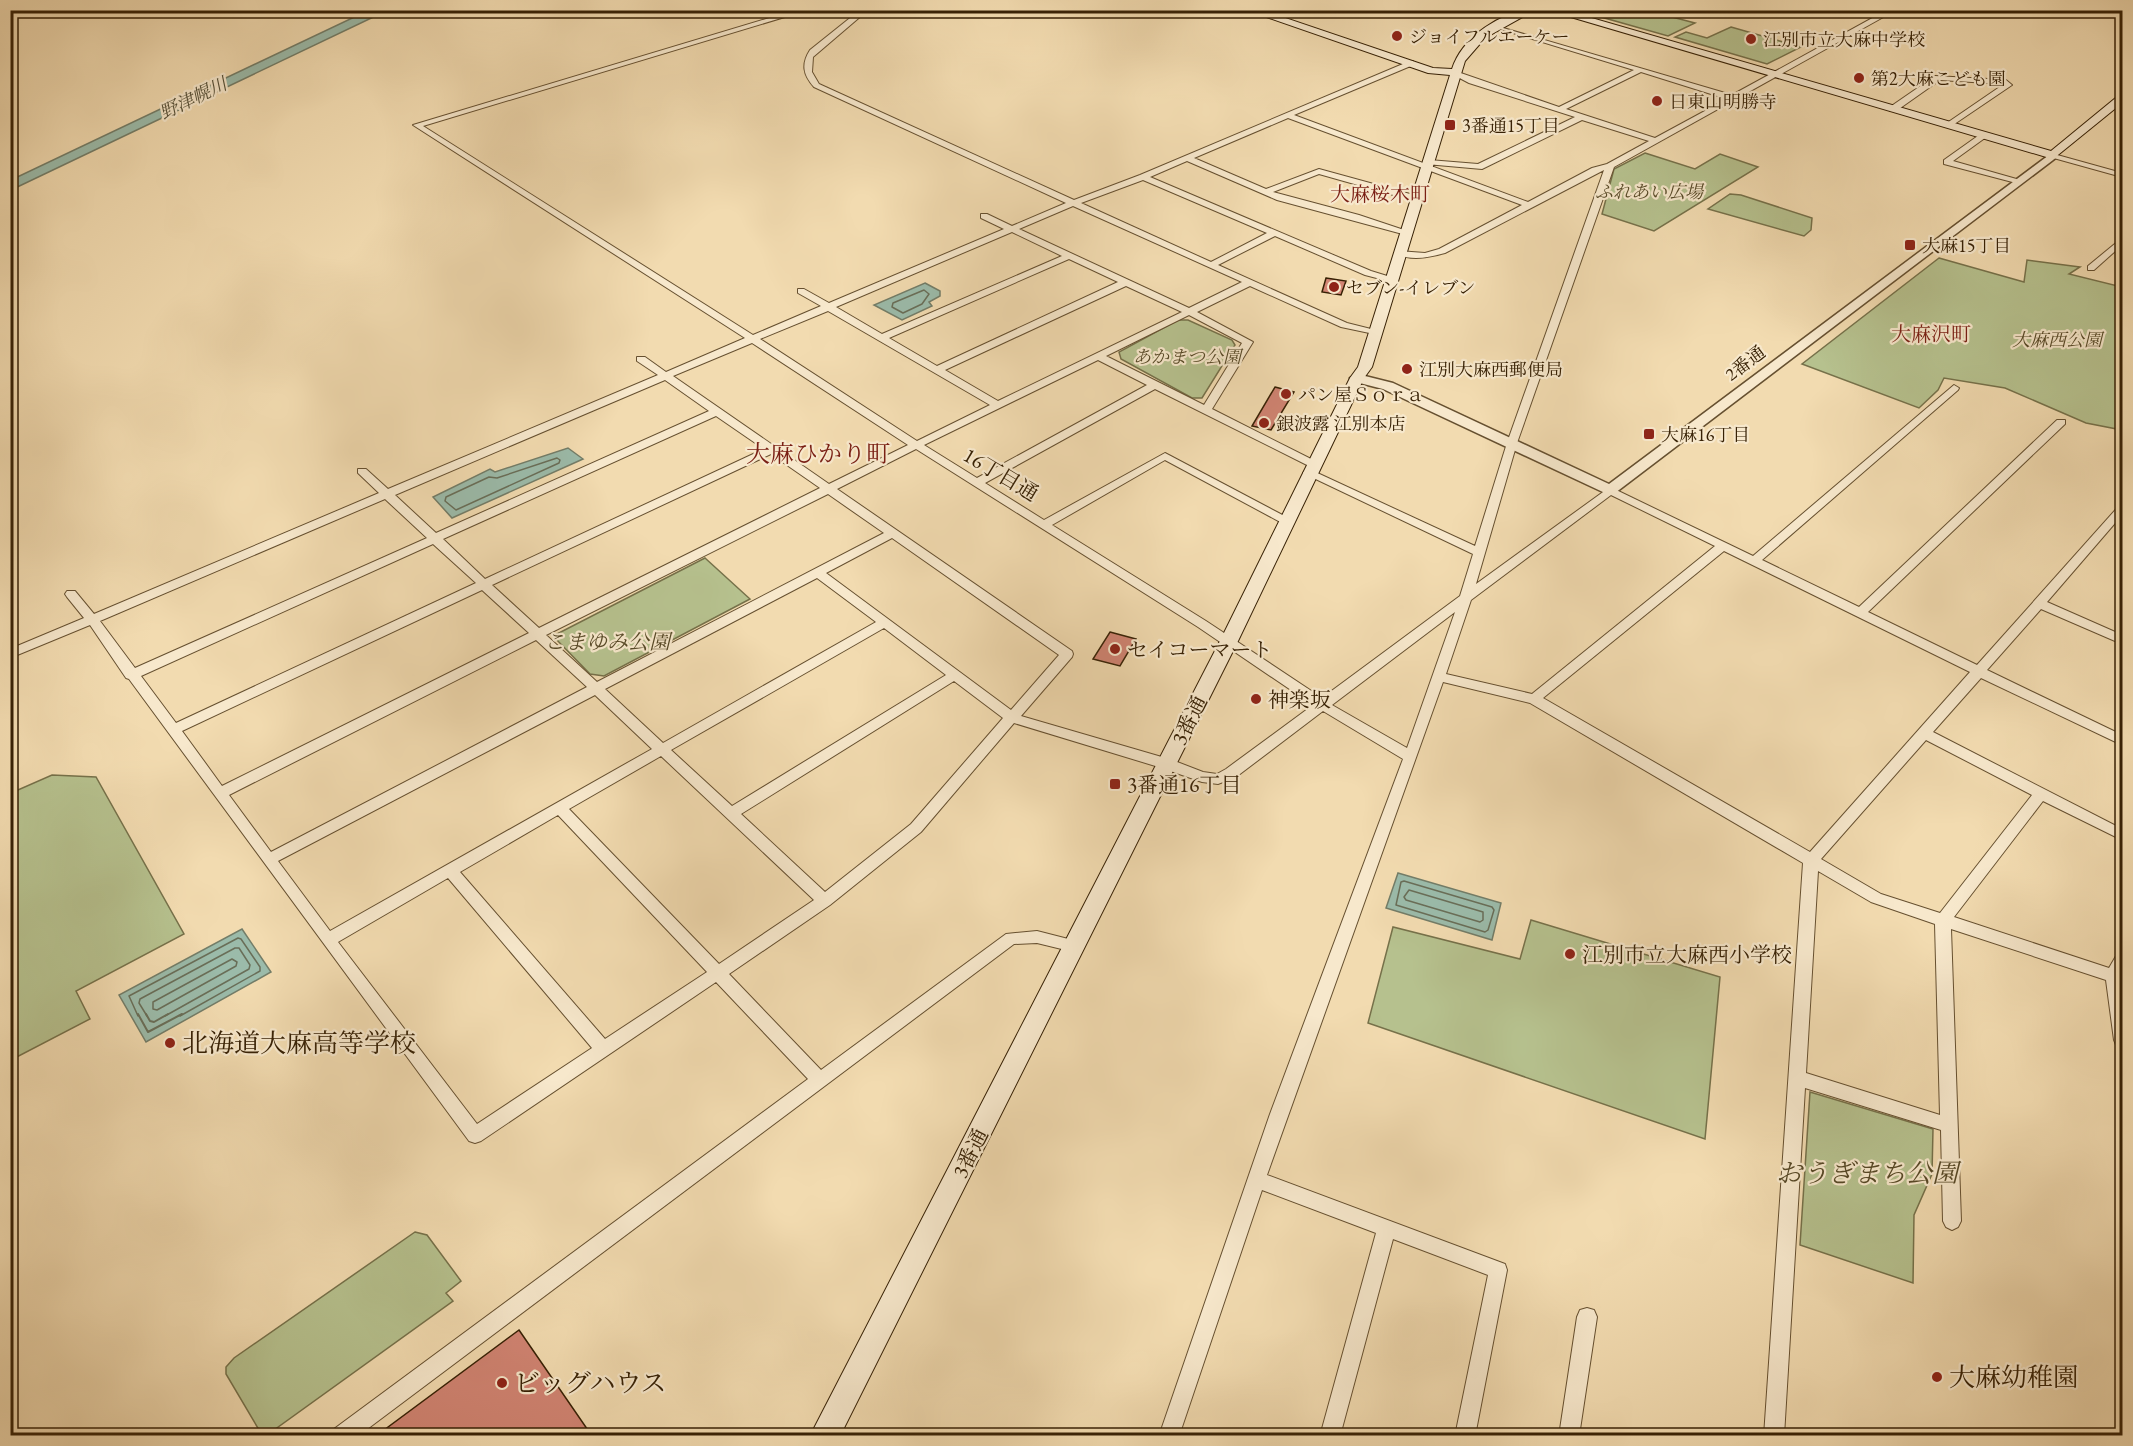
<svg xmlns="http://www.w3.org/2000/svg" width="2133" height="1446" font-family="'EB Garamond','Noto Serif JP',serif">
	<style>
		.green { fill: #b6c18e; stroke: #76714a; stroke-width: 1.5 }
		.water { fill: #9bbbaa; stroke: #737d68; stroke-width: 1.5 }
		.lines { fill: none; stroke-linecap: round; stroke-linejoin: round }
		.shore-far1 { stroke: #696e58; stroke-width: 1.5 }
		.shore { stroke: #696e58; stroke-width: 2 }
		.building { fill: #d18473; stroke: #372105; stroke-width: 1.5 }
		.minor-casing { stroke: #665030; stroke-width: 2 }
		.tertiary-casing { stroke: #665030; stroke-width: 3 }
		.secondary-casing { stroke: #372105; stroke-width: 2 }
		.minor { fill: #f7e8cc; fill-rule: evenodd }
		.tertiary { fill: #f7e8cc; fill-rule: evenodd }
		.secondary { fill: #f7e8cc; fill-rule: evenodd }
		.poi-dot { fill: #8f2418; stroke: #f7e8cc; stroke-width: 2 }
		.labels { text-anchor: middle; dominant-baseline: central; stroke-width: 4.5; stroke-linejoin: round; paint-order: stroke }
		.far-poi-label { font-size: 18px; fill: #372105; stroke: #f7e8cc; text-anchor: start }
		.far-water-label { font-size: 18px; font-style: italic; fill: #554f37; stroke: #f7e8cc }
		.far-park-label { font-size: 18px; font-style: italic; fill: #574927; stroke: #f7e8cc }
		.far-street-label { font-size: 18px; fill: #372105; stroke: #f7e8cc }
		.far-quarter-label { font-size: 20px; fill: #7a1f14; stroke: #f7e8cc }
		.street-label { font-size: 21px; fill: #372105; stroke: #f7e8cc }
		.park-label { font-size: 21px; font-style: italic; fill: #574927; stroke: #f7e8cc }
		.poi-label { font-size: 21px; fill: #372105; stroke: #f7e8cc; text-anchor: start }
		.quarter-label { font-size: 24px; fill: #7a1f14; stroke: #f7e8cc }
		.near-poi-label { font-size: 26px; fill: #372105; stroke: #f7e8cc; text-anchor: start }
		.near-park-label { font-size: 26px; font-style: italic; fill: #574927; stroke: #f7e8cc }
	</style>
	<rect width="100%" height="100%" fill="#f2dbb0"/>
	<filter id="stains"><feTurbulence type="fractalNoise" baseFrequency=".00333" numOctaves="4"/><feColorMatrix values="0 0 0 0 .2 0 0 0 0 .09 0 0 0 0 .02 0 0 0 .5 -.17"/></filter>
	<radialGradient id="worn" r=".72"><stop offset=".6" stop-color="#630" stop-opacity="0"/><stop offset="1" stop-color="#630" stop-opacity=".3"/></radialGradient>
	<!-- green -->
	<path class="green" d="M1610,11H1649L1695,23L1668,36L1601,17L1613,12Z
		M1731,27L1801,47L1767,64L1675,37L1686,32L1707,38Z
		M1645,153L1695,169L1720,154L1758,167L1654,231L1602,214L1614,169Z
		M1730,194L1741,195L1812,218L1811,230L1804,236L1708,209Z
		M1939,258L2024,282L2027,260L2080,267L2069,274L2122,287V430L2086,423L2005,388L1944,378L1938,390L1919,408L1802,364Z
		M1178,320H1188L1232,340L1235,345L1202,398H1192L1121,359L1119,352Z
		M705,558L750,599L604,676L590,674L553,636Z
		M52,775L96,777L184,934L76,991L90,1019L11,1060V793Z
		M1531,920L1720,977L1705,1139L1368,1023L1393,927L1520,959Z
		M1810,1092L1933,1129L1932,1174L1914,1215L1913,1283L1800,1245Z
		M415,1232L427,1235L461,1281L446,1293L453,1301L267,1435H262L226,1374V1367L234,1358Z"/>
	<!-- water -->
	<path class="water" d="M367,11H386L11,190V180Z
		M925,283L940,291V296L929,302L932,306L902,320L874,305Z
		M568,448L583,459L452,518L433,497L490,469L495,472Z
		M1398,873L1501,903L1492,940L1386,908Z
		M242,929L271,972L146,1042L119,995Z"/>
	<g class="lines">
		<!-- shore-far1 -->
		<path class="shore-far1" d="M924,290L929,294L922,304L903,313L892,307L893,303Z
			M557,458L560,460L559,463L456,510L445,501L446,497L489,477L497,478Z
			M1404,881L1492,907L1494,910L1488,930L1485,932L1396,905L1401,882Z
			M1409,890L1483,912V920L1480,922L1406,900L1404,897Z
			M232,959L237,962L236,966L157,1010L153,1009V1002Z
			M138,1016L129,996L238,938L241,939L260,967V971L180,1016
			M147,1016L139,1003L140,999L235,948H239L250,965L249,969L165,1016"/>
		<!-- shore -->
		<path class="shore" d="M138,1014L148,1032L182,1014
			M146,1014L150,1021L154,1022L168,1014"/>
	</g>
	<!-- building -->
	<path class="building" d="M1326,278L1346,281L1341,295L1322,292Z
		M1275,387L1294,392L1271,430L1252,426Z
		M1110,632L1136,639L1120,666L1093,659Z
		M519,1330L592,1436H376Z"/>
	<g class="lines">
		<defs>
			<path id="minor" d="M796,10H808L423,126L753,335L821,306L798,293V289H804L829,303L1004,229L981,218V214H987L1012,226L1066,203L814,87C803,75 801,64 810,50L860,10H868L813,57L812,72L819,84L1074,200L1140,175L1410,61H1413V65L1294,115L1528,202L1592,168L1607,164L1649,141L1582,120L1482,169L1426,164L1425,162L1429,160L1478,164L1575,117L1469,83L1452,74V70L1559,107L1634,70L1493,27V25L1732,95L1887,10H1896L1614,167L1517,443L1476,584L1610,487L1753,556L1954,385L1959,388L1958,390L1762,560L1859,607L2057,420H2065V424L1868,612L1977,665L2118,507L2122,506V515L2047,602L2122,635V644L2041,609L1987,670L2122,735V745L1981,678L1933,732L2122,829V840L2043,801L1954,917L2109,968L2116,956L2122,955V1047L2116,1045L2114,1040L2106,980L1951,929L1961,1221L1958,1227L1952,1230L1946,1227L1943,1221L1941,1130L1805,1088L1784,1436H1764L1803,863L1530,703L1443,682L1267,1175L1505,1264L1507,1270L1475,1436H1455L1488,1275L1393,1239L1340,1436H1320L1376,1233L1262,1190L1179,1436H1159L1270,1114L1403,759L1323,711L1236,777L1218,784L1202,782L1162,768L1014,723L921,832L830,905L729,974L821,1070L1006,934L1037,931L1080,942L1082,946L1080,950L1074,952L1037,943L1014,944L358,1436H331L334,1429L808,1079L716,982L481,1141L475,1143L469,1141L129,679L126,678L90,625L10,658V649L84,618L67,597L65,594L67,591H75L94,614L379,493L358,473V469H366L388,489L658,375L637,361V357H645L666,372L745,338L413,125ZM1641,72L1727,99L1655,138L1566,109ZM1288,118L1522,205L1439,249L1425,253L1398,251L1396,253C1411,262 1430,257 1445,253L1604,170L1507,443L1475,546L1313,471H1305L1303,473L1473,554L1460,596L1322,698L1206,621L1052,525L1165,460L1284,524H1292L1294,522L1292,520L1165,453L1044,520L985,483L1155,389L1309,466H1317V462L1212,409L1253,342L1197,312L1250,286L1341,327L1379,335V331L1347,323L1218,265L1275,236L1365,275L1392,282L1397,279L1371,271L1150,177L1187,161L1277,200L1410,236V232L1359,215L1273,192L1319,174L1418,202L1421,201V197L1319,169L1266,189L1194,158ZM1143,180L1267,233L1211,262L1081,203ZM1073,206L1242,282L1189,308L1019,229ZM1012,232L1062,256L882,334L836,307ZM1069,259L1118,282L937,366L889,338ZM1126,286L1182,312L998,401L945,370ZM828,311L990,405L917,441L760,339ZM1189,315L1242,343L1204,405L1106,356ZM752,343L908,445L829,484L673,376ZM1098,360L1147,385L977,478L924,445ZM665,380L709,411L436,533L395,495ZM716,416L764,449L485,579L443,539ZM916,449L1198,627L1313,705L1226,769L1217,774L1203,772L1172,760L1021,716L1072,657L1073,654L1072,651L837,489ZM771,454L820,488L539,628L492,585ZM828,494L884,533L597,682L546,635ZM1611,495L1715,546L1532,694L1446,674L1471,600ZM385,499L427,538L135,668L100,621ZM892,538L1059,655L1011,710L826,573ZM433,544L476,583L176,723L141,676ZM1724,551L1970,672L1810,852L1543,698ZM817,578L876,622L663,743L605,689ZM482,590L529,633L222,786L182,731ZM1455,612L1407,748L1332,705ZM884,628L946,675L732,806L671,750ZM536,640L587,687L271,852L229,795ZM954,681L1003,718L911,824L825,892L741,814ZM595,695L652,749L330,931L278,861ZM1926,740L2032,795L1940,913L1881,894L1821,859ZM661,756L814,900L719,964L569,809ZM558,815L707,972L605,1039L460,872ZM1818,871L1871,902L1935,924L1940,1115L1806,1073ZM448,878L592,1048L477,1124L338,942Z
				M1935,76L2006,80L2012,85L1950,127L1946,125L1947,123L2004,84L1940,80L1896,111H1890V107Z
				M1982,133L1989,135L1953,161L2020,180V184L1944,164V160Z
				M2050,153L2122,173V177L2050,157Z
				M2122,238V245L2094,270H2088V266Z
				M1587,1308L1594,1310L1597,1317L1579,1436H1559L1577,1317L1580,1310Z"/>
			<path id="tertiary" d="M2053,152L2057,153V157L1615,493H1605L1383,389L1352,381L1350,378L1357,374L1393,383L1609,484Z"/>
			<path id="secondary" d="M1246,10H1262L1433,68L1452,69C1462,37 1502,10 1535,10L1485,38L1465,61L1372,367L1364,378L1238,641L840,1436H810L1220,641L1350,378L1358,367L1450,75L1428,73Z
				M1547,10H1564L2051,151L2118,96L2122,95V103L2053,159Z"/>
		</defs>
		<!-- minor casing -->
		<use href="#minor" class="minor-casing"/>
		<!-- tertiary casing -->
		<use href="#tertiary" class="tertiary-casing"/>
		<!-- secondary casing -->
		<use href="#secondary" class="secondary-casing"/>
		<!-- minor -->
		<use href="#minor" class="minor"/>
		<!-- tertiary -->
		<use href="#tertiary" class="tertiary"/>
		<!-- secondary -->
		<use href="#secondary" class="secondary"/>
	</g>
	<!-- markers -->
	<g class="poi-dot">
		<circle cx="1397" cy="36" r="6"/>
		<circle cx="1751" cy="39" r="6"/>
		<circle cx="1859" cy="78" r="6"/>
		<circle cx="1657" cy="101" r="6"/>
		<rect x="1444" y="119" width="12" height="12" rx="3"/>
		<rect x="1904" y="239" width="12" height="12" rx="3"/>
		<circle cx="1334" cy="287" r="6"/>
		<circle cx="1407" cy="369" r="6"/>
		<circle cx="1286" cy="394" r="6"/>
		<circle cx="1264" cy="423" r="6"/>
		<rect x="1643" y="428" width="12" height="12" rx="3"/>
		<circle cx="1115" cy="649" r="6"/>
		<circle cx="1256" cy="699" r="6"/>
		<rect x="1109" y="778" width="12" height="12" rx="3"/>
		<circle cx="1570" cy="954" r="6"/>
		<circle cx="170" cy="1043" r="6"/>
		<circle cx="1937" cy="1377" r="6"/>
		<circle cx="502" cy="1383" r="6"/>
	</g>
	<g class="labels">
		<!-- far-poi labels -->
		<g class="far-poi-label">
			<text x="1409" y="36">ジョイフルエーケー</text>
			<text x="1763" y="39">江別市立大麻中学校</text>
			<text x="1871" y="78">第2大麻こども園</text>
			<text x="1669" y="101">日東山明勝寺</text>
			<text x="1462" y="125">3番通15丁目</text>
			<text x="1922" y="245">大麻15丁目</text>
			<text x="1346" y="287">セブン-イレブン</text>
			<text x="1419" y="369">江別大麻西郵便局</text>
			<text x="1298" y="394">パン屋Ｓｏｒａ</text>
			<text x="1276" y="423">銀波露 江別本店</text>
			<text x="1661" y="434">大麻16丁目</text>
		</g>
		<!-- far-water labels -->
		<g class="far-water-label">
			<text transform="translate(193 98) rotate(-26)">野津幌川</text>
		</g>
		<!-- far-park labels -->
		<g class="far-park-label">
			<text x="1649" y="191">ふれあい広場</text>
			<text x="2057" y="339">大麻西公園</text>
			<text x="1187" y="356">あかまつ公園</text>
		</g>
		<!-- far-street labels -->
		<g class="far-street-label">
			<text transform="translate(1745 363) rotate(-37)">2番通</text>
		</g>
		<!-- far-quarter labels -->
		<g class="far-quarter-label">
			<text x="1380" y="194">大麻桜木町</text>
			<text x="1931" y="334">大麻沢町</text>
		</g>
		<!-- street labels -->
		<g class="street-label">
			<text transform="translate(1001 474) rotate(31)">16丁目通</text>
			<text transform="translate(1189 720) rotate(-63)">3番通</text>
			<text transform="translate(970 1153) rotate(-63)">3番通</text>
		</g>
		<!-- park labels -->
		<g class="park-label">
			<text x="607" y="641">こまゆみ公園</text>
		</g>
		<!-- poi labels -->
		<g class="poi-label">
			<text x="1127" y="649">セイコーマート</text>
			<text x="1268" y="699">神楽坂</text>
			<text x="1127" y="784">3番通16丁目</text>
			<text x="1582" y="954">江別市立大麻西小学校</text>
		</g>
		<!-- quarter labels -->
		<g class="quarter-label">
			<text x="818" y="453">大麻ひかり町</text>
		</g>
		<!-- near-poi labels -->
		<g class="near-poi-label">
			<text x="182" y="1043">北海道大麻高等学校</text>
			<text x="1949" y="1377">大麻幼稚園</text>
			<text x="514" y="1383">ビッグハウス</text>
		</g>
		<!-- near-park labels -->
		<g class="near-park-label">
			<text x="1867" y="1173">おうぎまち公園</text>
		</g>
	</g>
	<!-- margin -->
	<rect width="2133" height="1446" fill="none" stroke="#f2dbb0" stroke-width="36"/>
	<rect x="12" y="12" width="2109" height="1422" fill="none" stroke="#372105" stroke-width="3"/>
	<rect x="18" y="18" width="2097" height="1410" fill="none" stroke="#372105" stroke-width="1.5"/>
	<rect width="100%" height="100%" filter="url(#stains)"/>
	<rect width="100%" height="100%" fill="url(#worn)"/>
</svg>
